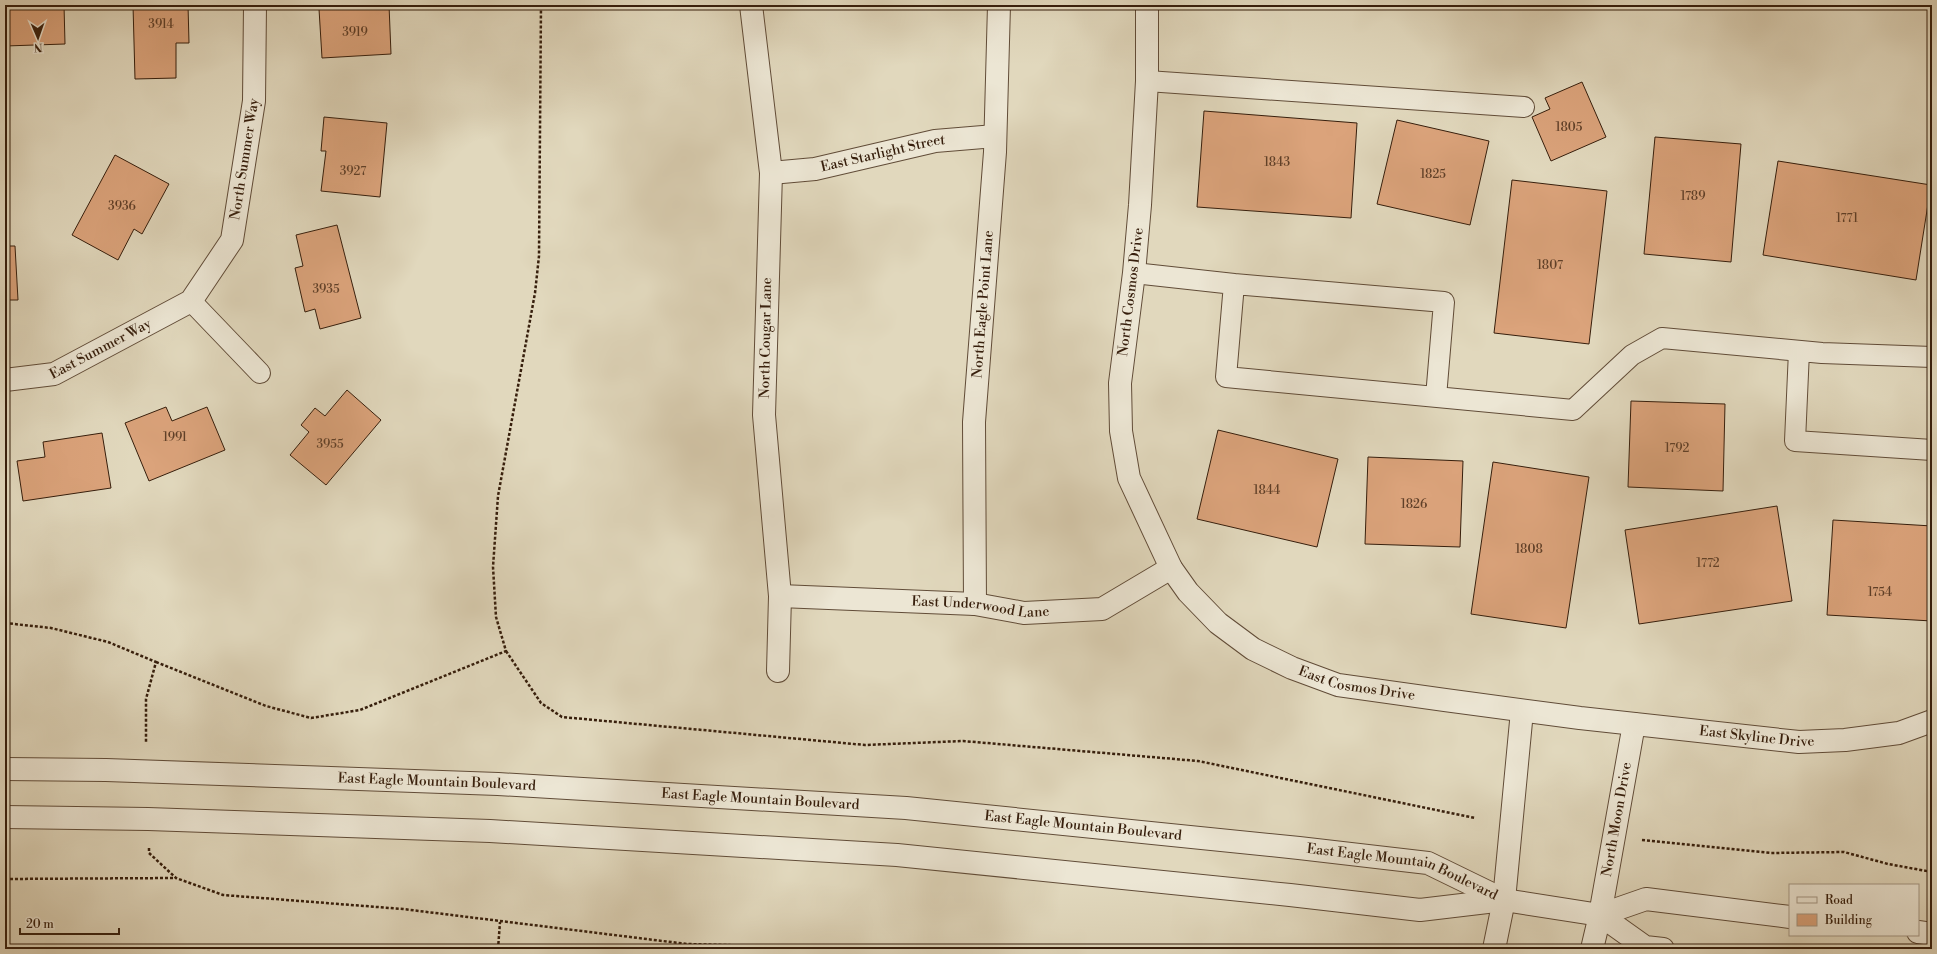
<svg xmlns="http://www.w3.org/2000/svg" width="1937" height="954" font-family="'Libre Bodoni',serif">
	<style>
		.building { fill: #dba37b; stroke: #361e0c }
		.lines { fill: none; stroke-linecap: round; stroke-linejoin: round }
		.service-casing { stroke: #614c38; stroke-width: 22 }
		.minor-casing { stroke: #614c38; stroke-width: 24 }
		.tertiary-casing { stroke: #614c38; stroke-width: 24 }
		.path { stroke: #361e0c; stroke-width: 2.5; stroke-dasharray: 3 2; stroke-linecap: butt }
		.service { stroke: #ece6d4; stroke-width: 20 }
		.minor { stroke: #ece6d4; stroke-width: 22 }
		.tertiary { stroke: #ece6d4; stroke-width: 22 }
		.labels { text-anchor: middle; dominant-baseline: central; stroke-width: 3; stroke-linejoin: round; paint-order: stroke }
		.number-label { font-size: 12px; fill: #5f3f28 }
		.street-label { font-size: 14px; fill: #361e0c; stroke: #ece6d4 }
	</style>
	<rect width="100%" height="100%" fill="#e1d8bd"/>
	<filter id="stains"><feTurbulence type="fractalNoise" baseFrequency=".005" numOctaves="4"/><feColorMatrix values="0 0 0 0 .2 0 0 0 0 .09 0 0 0 0 .02 0 0 0 .5 -.17"/></filter>
	<radialGradient id="worn" r=".72"><stop offset=".6" stop-color="#630" stop-opacity="0"/><stop offset="1" stop-color="#630" stop-opacity=".3"/></radialGradient>
	<!-- building -->
	<path class="building" d="M5,5H64L65,44L5,46Z
		M133,5H188L189,43H176V78L135,79Z
		M352,5H389L391,54L322,58L319,9L352,8Z
		M1582,82L1606,137L1551,161L1532,117L1550,109L1545,98Z
		M1204,111L1357,123L1351,218L1197,207Z
		M324,117L387,123L380,197L321,191L326,151H321Z
		M1397,120L1489,141L1470,225L1377,204Z
		M1655,137L1741,144L1731,262L1644,254Z
		M115,155L169,184L142,234L134,229L118,260L72,235Z
		M1778,161L1931,185L1916,280L1763,255Z
		M1512,180L1607,191L1589,344L1494,333Z
		M337,225L361,318L320,329L315,309L305,312L295,268L303,266L296,235Z
		M5,246H15L18,300H5Z
		M347,390L381,420L326,485L290,455L309,432L301,425L315,408L325,416Z
		M1631,401L1725,404L1723,491L1628,487Z
		M166,407L172,421L207,407L225,450L149,481L125,423Z
		M1218,430L1338,459L1317,547L1197,519Z
		M102,433L111,488L23,501L17,461L45,457L43,442Z
		M1368,457L1463,461L1460,547L1365,544Z
		M1493,462L1589,477L1566,628L1471,614Z
		M1777,506L1792,601L1639,624L1625,530Z
		M1833,520L1932,526V621L1827,615Z"/>
	<g class="lines">
		<defs>
			<path id="service" d="M1147,81L1524,107
				M1134,273L1234,284L1226,377L1573,410L1632,355L1662,338L1822,353L1932,357
				M1234,284L1444,302L1436,397
				M191,301L260,373
				M1799,351L1795,441L1932,450"/>
			<g id="minor">
				<path d="M751,5L771,173L764,415L780,596L778,671"/>
				<path id="s1" d="M1147,5V81L1140,205L1134,273L1120,383L1121,431L1129,478L1171,568L1188,592L1218,623L1253,649L1292,668L1338,685L1445,700L1580,718L1799,742L1845,740L1899,733L1932,721"/>
				<path id="s2" d="M771,173L815,169L935,141L995,136"/>
				<path id="s3" d="M5,380L54,374L191,301L232,240L254,101L255,5"/>
				<path id="s4" d="M780,596L975,604L1024,613L1102,609L1171,568"/>
				<path id="s5" d="M975,604L974,422L995,152L999,5"/>
				<path d="M1494,949L1504,900L1522,711"/>
				<path id="s6" d="M1592,949L1600,915L1634,724"/>
			</g>
			<g id="tertiary">
				<path id="s7" d="M5,769L106,770L498,784L906,808L1299,848L1428,863L1504,900"/>
				<path d="M5,817L148,819L490,831L897,855L1290,895L1420,910L1504,900L1600,915L1645,947L1663,949"/>
				<path d="M1600,915L1646,899L1790,917"/>
				<path d="M1918,932L1932,934"/>
			</g>
		</defs>
		<!-- service casing -->
		<use href="#service" class="service-casing"/>
		<!-- minor casing -->
		<use href="#minor" class="minor-casing"/>
		<!-- tertiary casing -->
		<use href="#tertiary" class="tertiary-casing"/>
		<!-- path -->
		<path class="path" d="M5,623L51,628L108,642L156,662L146,699V743
			M506,651L541,703L562,717L865,745L963,741L1198,761L1475,818
			M156,662L266,706L311,718L360,710L506,651L496,617L493,567L498,496L535,293L539,256L541,5
			M1642,840L1771,853L1844,852L1888,864L1932,872
			M149,848V853L176,878L223,895L403,909L687,944L880,949
			M5,879L176,878
			M498,949L500,922"/>
		<!-- service -->
		<use href="#service" class="service"/>
		<!-- minor -->
		<use href="#minor" class="minor"/>
		<!-- tertiary -->
		<use href="#tertiary" class="tertiary"/>
	</g>
	<g class="labels">
		<!-- number labels -->
		<g class="number-label">
			<text x="161" y="24">3914</text>
			<text x="355" y="32">3919</text>
			<text x="1569" y="127">1805</text>
			<text x="1277" y="162">1843</text>
			<text x="353" y="171">3927</text>
			<text x="1433" y="174">1825</text>
			<text x="1693" y="196">1789</text>
			<text x="122" y="206">3936</text>
			<text x="1847" y="218">1771</text>
			<text x="1550" y="265">1807</text>
			<text x="326" y="289">3935</text>
			<text x="175" y="437">1991</text>
			<text x="330" y="444">3955</text>
			<text x="1677" y="448">1792</text>
			<text x="1267" y="490">1844</text>
			<text x="1414" y="504">1826</text>
			<text x="1529" y="549">1808</text>
			<text x="1708" y="563">1772</text>
			<text x="1880" y="592">1754</text>
		</g>
		<!-- street labels -->
		<g class="street-label">
			<text stroke="none"><textPath href="#s2" startOffset="114">East Starlight Street</textPath></text>
			<text stroke="none"><textPath href="#s3" startOffset="360">North Summer Way</textPath></text>
			<text transform="translate(1131 292) rotate(-83)">North Cosmos Drive</text>
			<text stroke="none"><textPath href="#s5" startOffset="300">North Eagle Point Lane</textPath></text>
			<text transform="translate(766 338) rotate(-89)">North Cougar Lane</text>
			<text stroke="none"><textPath href="#s3" startOffset="102">East Summer Way</textPath></text>
			<text stroke="none"><textPath href="#s4" startOffset="201">East Underwood Lane</textPath></text>
			<text stroke="none"><textPath href="#s1" startOffset="801">East Cosmos Drive</textPath></text>
			<text stroke="none"><textPath href="#s1" startOffset="1205">East Skyline Drive</textPath></text>
			<text stroke="none"><textPath href="#s7" startOffset="432">East Eagle Mountain Boulevard</textPath></text>
			<text stroke="none"><textPath href="#s7" startOffset="756">East Eagle Mountain Boulevard</textPath></text>
			<text stroke="none"><textPath href="#s6" startOffset="132">North Moon Drive</textPath></text>
			<text stroke="none"><textPath href="#s7" startOffset="1080">East Eagle Mountain Boulevard</textPath></text>
			<text stroke="none"><textPath href="#s7" startOffset="1404">East Eagle Mountain Boulevard</textPath></text>
		</g>
	</g>
	<!-- margin -->
	<rect width="1937" height="954" fill="none" stroke="#e1d8bd" stroke-width="20"/>
	<rect x="6" y="6" width="1925" height="942" fill="none" stroke="#361e0c" stroke-width="2"/>
	<rect x="10" y="10" width="1917" height="934" fill="none" stroke="#361e0c"/>
	<!-- legend -->
	<rect x="1789" y="884" width="130" height="52" fill="#ece6d4" stroke="#a39684"/>
	<rect x="1797" y="897" width="20" height="6" fill="#ece6d4" stroke="#a39684"/>
	<text x="1825" y="904" font-size="12" fill="#361e0c">Road</text>
	<rect x="1797" y="914" width="20" height="12" fill="#dba37b" stroke="#a39684"/>
	<text x="1825" y="924" font-size="12" fill="#361e0c">Building</text>
	<!-- north arrow -->
	<g transform="translate(38 38) rotate(178)" stroke="#ece6d4" stroke-width="3" paint-order="stroke">
	<path d="M0-3L7 15L0 10L-7 15Z" fill="#361e0c"/>
	<text y="-6" font-size="11" font-weight="bold" text-anchor="middle" fill="#361e0c">N</text>
	</g>
	<!-- scale -->
	<path d="M20 928v6h99v-6" fill="none" stroke="#361e0c" stroke-width="2"/>
	<text x="26" y="928" font-size="12" fill="#361e0c" stroke="#ece6d4" stroke-width="3" paint-order="stroke">20 m</text>
	<rect width="100%" height="100%" filter="url(#stains)"/>
	<rect width="100%" height="100%" fill="url(#worn)"/>
</svg>
